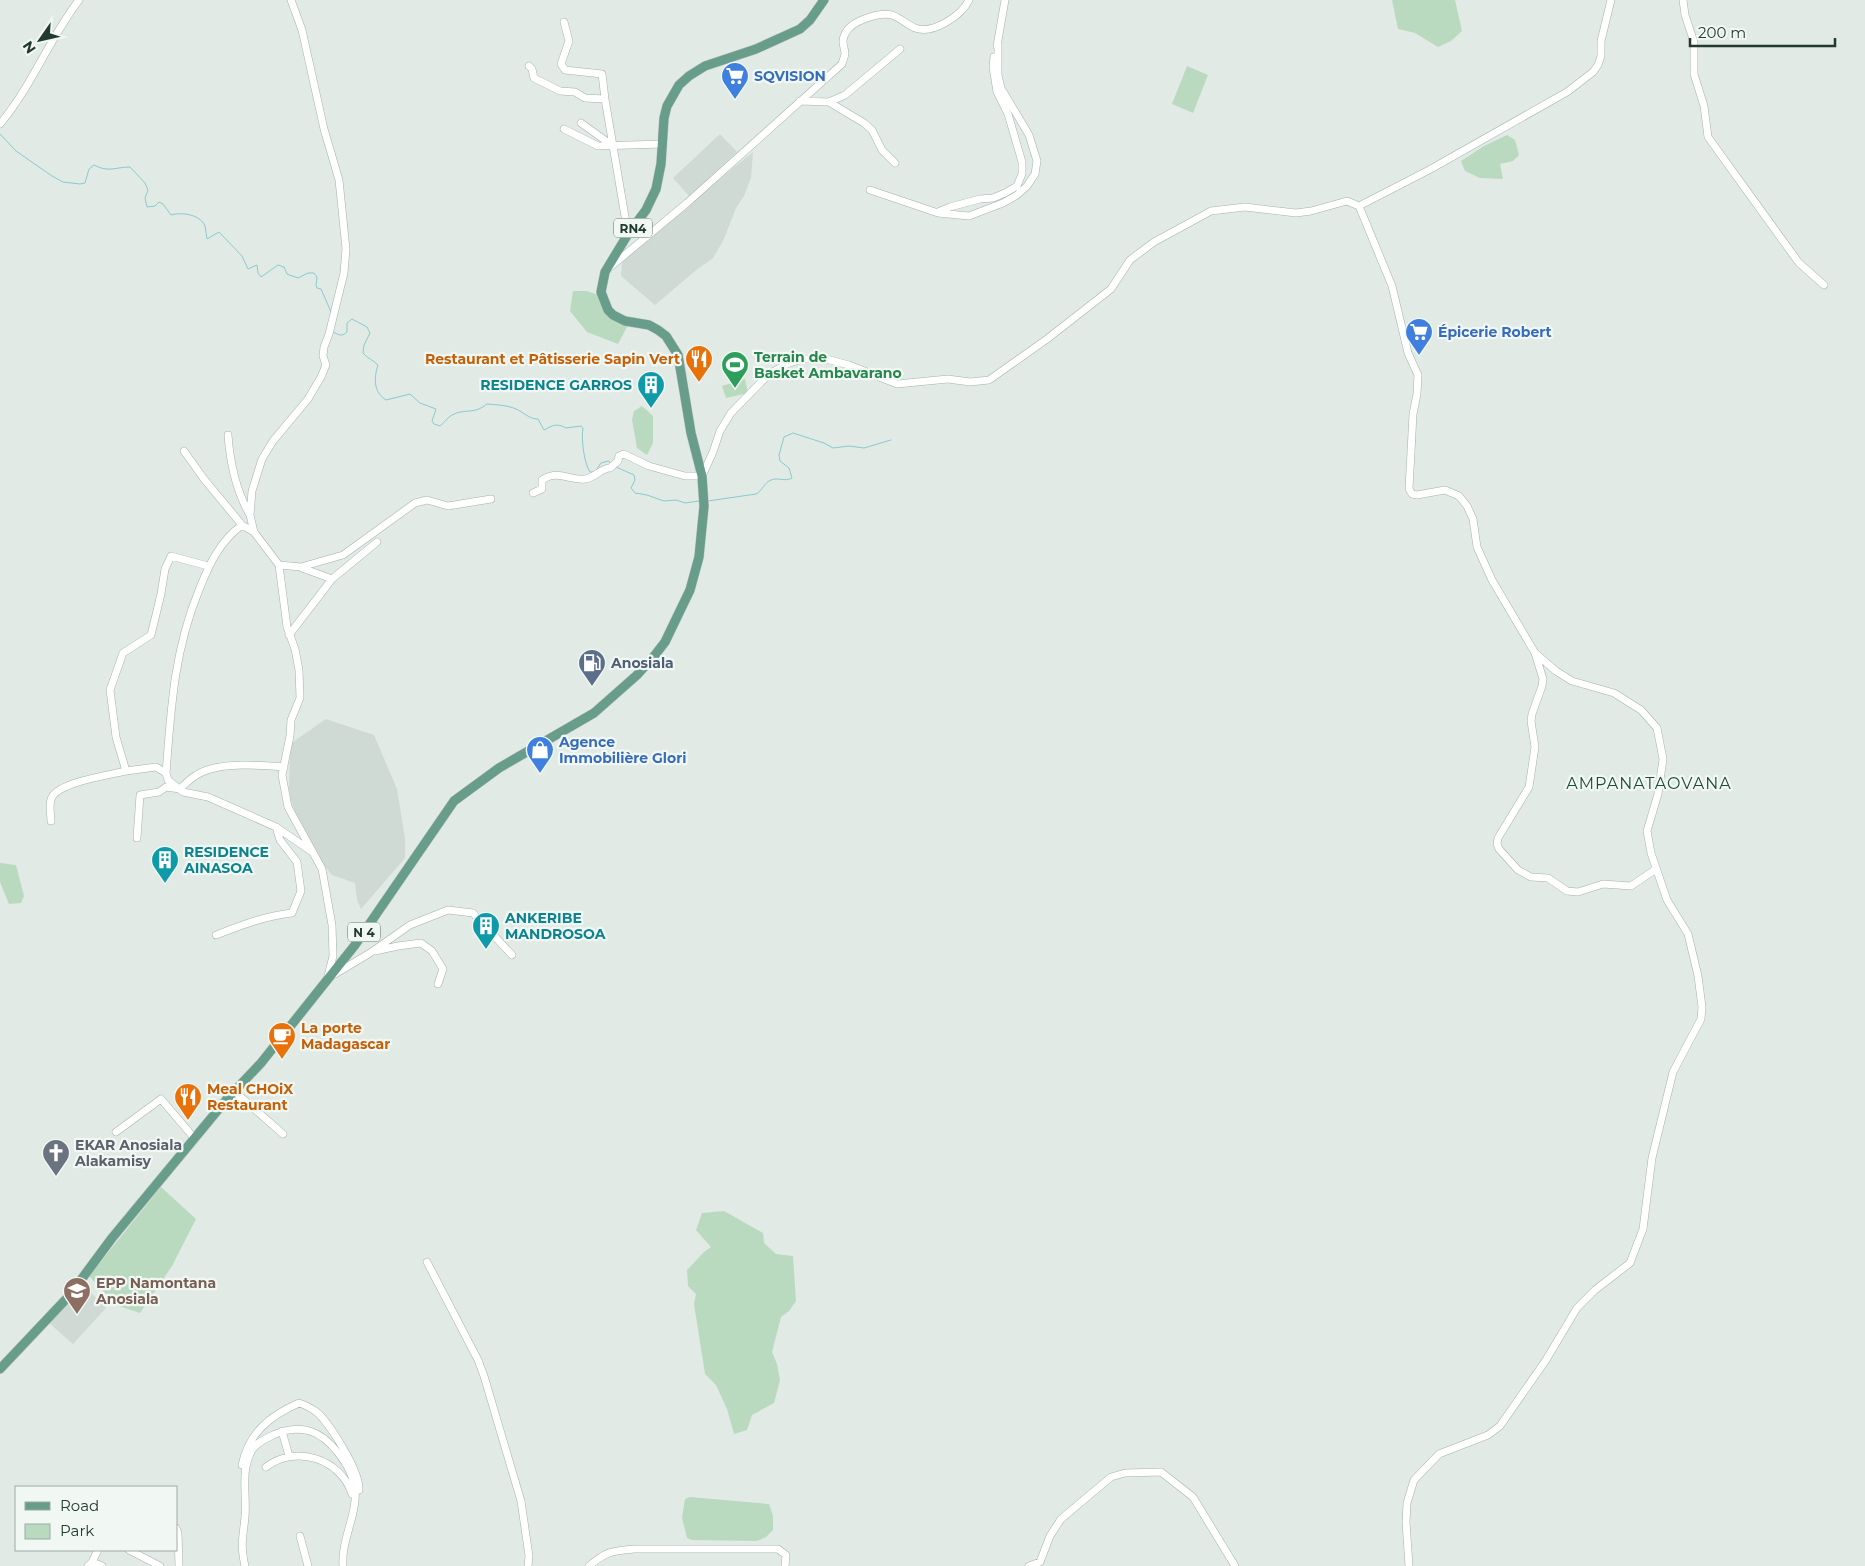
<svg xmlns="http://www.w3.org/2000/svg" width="1865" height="1566" font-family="Montserrat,sans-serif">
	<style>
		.built { fill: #cfdad4 }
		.green { fill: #badac0 }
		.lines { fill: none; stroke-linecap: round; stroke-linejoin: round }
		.stream { stroke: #8bcacd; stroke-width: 1 }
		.minor-casing { stroke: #a4b2ab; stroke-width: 8 }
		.major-casing { stroke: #bdc4c1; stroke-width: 10 }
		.minor { stroke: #fff; stroke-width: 7 }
		.major { stroke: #679d8a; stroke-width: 9 }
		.labels { text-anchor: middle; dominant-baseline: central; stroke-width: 4.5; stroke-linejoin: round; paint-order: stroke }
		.shield { fill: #f1f7f3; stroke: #60736b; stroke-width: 1 }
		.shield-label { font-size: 12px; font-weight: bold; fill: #223a31 }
		.shop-label { font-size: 14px; font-weight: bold; fill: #366cbe; stroke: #f1f7f3; text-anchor: start }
		.leisure-label { font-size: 14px; font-weight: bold; fill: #27864d; stroke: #f1f7f3; text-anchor: start }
		.food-label { font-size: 14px; font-weight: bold; fill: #c56008; stroke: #f1f7f3; text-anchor: start }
		.culture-label { font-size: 14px; font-weight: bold; fill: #0d838f; stroke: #f1f7f3; text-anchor: start }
		.service-label { font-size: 14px; font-weight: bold; fill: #4e5e75; stroke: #f1f7f3; text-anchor: start }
		.worship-label { font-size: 14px; font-weight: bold; fill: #5b616d; stroke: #f1f7f3; text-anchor: start }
		.education-label { font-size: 14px; font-weight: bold; fill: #785e54; stroke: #f1f7f3; text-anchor: start }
		.quarter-label { font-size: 16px; letter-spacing: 1px; fill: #1f4b3b; stroke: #f1f7f3 }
	</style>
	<rect width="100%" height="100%" fill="#e1eae5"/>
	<!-- built -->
	<path class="built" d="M720,134L737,152L689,196L673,178Z
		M753,152L751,178L744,196L736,208L723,241L713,258L695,271L655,305L621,276L622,258Z
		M326,719L374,735L397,789L405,839V858L361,909L357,900L355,883L332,875L322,863L298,819L291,801L289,789L290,744Z
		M82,1284L106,1308L73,1344L48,1322Z"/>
	<!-- green -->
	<path class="green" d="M1392,0H1455L1462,31L1451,41L1438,47L1415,33L1398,29Z
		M1187,66L1208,75L1193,113L1172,104Z
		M1507,135L1515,140L1519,155L1513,161L1500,164L1503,179L1480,178L1465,171L1461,161L1484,146Z
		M573,291H586L602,296L605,304L629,323L618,344L587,332L570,311Z
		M745,379L748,393L726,398L722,386Z
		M642,406L653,416V443L647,455L637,448L632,420L634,411Z
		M0,863L16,865L24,896L21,903L9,904L0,882Z
		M161,1187L196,1219L172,1266L140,1313L116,1305L89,1276Z
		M724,1211L763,1233L764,1243L776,1254L793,1256L796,1301L789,1311L781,1317L772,1352L777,1364L780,1380L774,1403L752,1415L747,1430L734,1434L727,1409L716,1385L705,1374L694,1304L696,1294L688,1286L687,1270L704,1252L711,1247L696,1230L702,1213Z
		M690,1497L769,1504L773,1516V1530L766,1537L757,1541L692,1540L687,1538L682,1518L685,1499Z"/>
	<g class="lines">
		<!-- stream -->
		<path class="stream" d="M0,134L16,151L52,176L63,182L80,184L85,183L89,169L94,165C109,173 115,167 130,167L145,183L148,190L145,198L147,207L155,206L159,202L163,204L171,215C181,212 200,214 205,226C206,230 206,235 207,239L219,232L242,256L248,269L257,265L258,273L261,277L278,265L284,267L287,274L298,278L308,273H314L317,277L316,285L317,288L321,289L331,312
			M333,332C339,335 342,337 347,332V323L352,319L367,327L370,333L364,345L363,353C367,358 373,360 378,365C374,377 373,392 386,400L410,394L420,403L436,409L432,421L434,424L440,426C444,423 448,417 452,415C465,408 474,415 487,404C497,405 507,405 516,409C523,412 529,419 538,419L544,430C553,425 557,423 566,428L581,426L583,428C581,439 584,463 590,472H595L601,463L608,461L611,463
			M616,467L634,475L635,480L631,488L635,493L647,495L664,501L676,500L685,503L699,501
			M708,501L756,494C762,491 765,482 771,480C778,477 785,482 792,478L789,468L780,461L779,455L784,437L793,433L824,443L833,448L849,446L864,448L891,440"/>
		<defs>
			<path id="minor" d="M291,0L302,30L324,129L339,180L346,249L344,273L329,334L324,347L323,356L326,365L321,377L308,399L273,441L262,459L252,491L250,515L254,532L279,565L287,627L295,649L299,670L300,698L291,720L290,736L282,775L288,807L322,869L332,925L333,956L327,980
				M1683,0L1685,15L1694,42V74L1704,106L1708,137L1799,263L1824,285
				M564,22L569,41L561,64L565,70L602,74L605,99L628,234
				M997,46L1005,0
				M529,66L532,69L534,78L560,91L575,92L585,98L605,99
				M800,101L829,102L845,95L900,49
				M829,102L864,123L872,130L882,150L895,163
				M581,123L613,146
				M0,124C32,86 49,39 79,0
				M564,129L598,146L662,144
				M870,190L938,213L969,216L1003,203L1017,195L1027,186L1035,174L1037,161L1029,135L1001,88L998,75V44
				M1359,206L1392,286L1408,353L1418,375L1417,394L1413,414L1409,489L1412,494L1417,495L1445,490L1459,496L1467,506L1473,519L1477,547L1492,580L1535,653L1556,671L1572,681L1614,693L1641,710L1657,728L1663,759L1658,794L1647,831L1651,853L1667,900L1688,934L1698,976L1702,1007L1701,1019L1673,1072L1652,1158L1643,1229L1630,1263L1595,1290L1577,1308L1546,1360L1500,1426L1488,1435L1439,1454L1414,1480L1407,1503L1406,1522L1409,1566
				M938,212L950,207L980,199L993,198L1005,193L1017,186L1022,174V162L1008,114L997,92L993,67L994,57
				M609,268L687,203L842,64C843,60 845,56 845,53C844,45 841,42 845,34C850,21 879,12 892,15C901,18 907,25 915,28C933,35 962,15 969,0
				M228,435C230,462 236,491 250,515
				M184,451L204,479L242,525L254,532
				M533,493L542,489V480C559,469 568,481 585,479C595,478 601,468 610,468L618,461L619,456L624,454L649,466L685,476H702L713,452L720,431L731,413L769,374L787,364L802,359H826L849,365L897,384L948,379L970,382L989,380L1047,339L1111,289L1130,260L1154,242L1211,211L1245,207L1296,213L1311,211L1347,201L1359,206L1429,170L1567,92L1593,72L1598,65L1601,56V41L1611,0
				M279,565L301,567L343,555L415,503L427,500L448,506L491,499
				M208,566L171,556L165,569L161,594L151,635L123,653L110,690L116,737L126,771L156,767L166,773C171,708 174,651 199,590C209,565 219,542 242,525
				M302,568L332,579
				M289,635L332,579L377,542
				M1535,653L1543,679L1542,686L1532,714L1531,721L1535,747L1529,787L1498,838L1497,844L1499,849L1518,870L1531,877L1548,878L1567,891L1578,892L1603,884L1631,886L1656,869
				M166,773L168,780L183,792L208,797L276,827L311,851
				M51,821C51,813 48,804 52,797C60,782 110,775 126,771
				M137,838L140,795L159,792L166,787L180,789C185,784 190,779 195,776C216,761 259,765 284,767
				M216,935C242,925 265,916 292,913L301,891L297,862L280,840L276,827
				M375,951L398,946L421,943L432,951L443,969L438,984
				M335,974L370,953L410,925L448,910L473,913L512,955
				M235,1092L283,1134
				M116,1132L161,1099L195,1139
				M427,1262L478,1360L484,1376L521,1501L529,1556L528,1566
				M282,1431L289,1456
				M242,1465C249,1433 269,1416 299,1403C306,1405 313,1409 319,1414C332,1428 360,1471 359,1490
				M266,1467C296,1444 341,1459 352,1494
				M176,1528L178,1533L179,1566
				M300,1536L308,1566
				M129,1550L160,1566
				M92,1562L102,1566
				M88,1566L92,1562L98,1550
				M245,1566C240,1544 243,1538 245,1517C247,1495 240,1471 252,1450C256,1443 265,1439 273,1435C301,1423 321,1430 339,1454C346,1463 353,1475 355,1488C358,1514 341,1539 343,1566
				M589,1566C607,1551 612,1551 634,1549H778L786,1555L785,1566
				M1029,1566L1040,1562L1050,1536L1061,1519L1111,1477L1125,1473L1161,1472L1193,1497L1235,1566"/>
			<path id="major" d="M0,1369L69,1296L112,1238L227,1099L261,1063L355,945L454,801L499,768L594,713L637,675L655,655L665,642L690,590L699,557L704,506L702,476L691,433L678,355L666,336L658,330L649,325L625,321L613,315L608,310L601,292L605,272L628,234L646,210L656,189L661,164L664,118L667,106L679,85L689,76L705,66L756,49L800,29L810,20L824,0"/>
		</defs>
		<!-- minor casing -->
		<use href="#minor" class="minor-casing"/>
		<!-- major casing -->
		<use href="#major" class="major-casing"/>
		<!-- minor -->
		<use href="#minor" class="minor"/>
		<!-- major -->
		<use href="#major" class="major"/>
	</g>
	<!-- icons -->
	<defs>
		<symbol id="supermarket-pin" viewBox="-11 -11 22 30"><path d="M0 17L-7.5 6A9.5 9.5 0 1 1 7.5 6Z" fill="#3f7fe0" stroke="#f1f7f3"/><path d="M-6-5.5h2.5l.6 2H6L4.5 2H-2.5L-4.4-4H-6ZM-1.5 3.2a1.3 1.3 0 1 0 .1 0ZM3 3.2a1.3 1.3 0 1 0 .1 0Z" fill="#fff"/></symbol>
		<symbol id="restaurant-pin" viewBox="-11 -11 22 30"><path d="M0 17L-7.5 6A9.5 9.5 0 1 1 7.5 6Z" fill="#e8710a" stroke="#f1f7f3"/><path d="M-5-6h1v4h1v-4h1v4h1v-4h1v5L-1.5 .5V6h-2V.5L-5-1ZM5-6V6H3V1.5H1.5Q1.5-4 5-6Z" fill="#fff"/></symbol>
		<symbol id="stadium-pin" viewBox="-11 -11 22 30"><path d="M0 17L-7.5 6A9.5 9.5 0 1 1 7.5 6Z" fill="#2e9e5b" stroke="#f1f7f3"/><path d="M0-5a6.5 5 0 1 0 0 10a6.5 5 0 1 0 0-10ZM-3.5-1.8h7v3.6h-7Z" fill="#fff"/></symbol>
		<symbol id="building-pin" viewBox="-11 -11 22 30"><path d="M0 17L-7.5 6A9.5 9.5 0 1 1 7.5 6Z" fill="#0f9aa8" stroke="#f1f7f3"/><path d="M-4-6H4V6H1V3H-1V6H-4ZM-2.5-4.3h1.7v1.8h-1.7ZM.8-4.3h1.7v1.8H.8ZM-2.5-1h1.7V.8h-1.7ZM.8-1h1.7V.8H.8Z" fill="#fff"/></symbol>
		<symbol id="fuel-pin" viewBox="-11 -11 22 30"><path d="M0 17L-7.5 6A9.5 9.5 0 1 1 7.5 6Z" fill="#5c6f8a" stroke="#f1f7f3"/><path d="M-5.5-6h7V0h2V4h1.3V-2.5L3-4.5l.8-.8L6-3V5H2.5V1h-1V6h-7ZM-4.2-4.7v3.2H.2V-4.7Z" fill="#fff"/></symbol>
		<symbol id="shop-pin" viewBox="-11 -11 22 30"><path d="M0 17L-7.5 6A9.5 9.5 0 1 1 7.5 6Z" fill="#3f7fe0" stroke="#f1f7f3"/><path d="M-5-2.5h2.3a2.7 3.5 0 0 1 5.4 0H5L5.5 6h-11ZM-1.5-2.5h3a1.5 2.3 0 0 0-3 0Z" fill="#fff"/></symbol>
		<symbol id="cafe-pin" viewBox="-11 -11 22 30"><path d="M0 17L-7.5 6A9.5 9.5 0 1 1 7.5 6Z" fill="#e8710a" stroke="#f1f7f3"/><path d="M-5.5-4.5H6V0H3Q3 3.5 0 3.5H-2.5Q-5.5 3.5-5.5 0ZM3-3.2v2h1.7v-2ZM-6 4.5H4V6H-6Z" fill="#fff"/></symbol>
		<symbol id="church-pin" viewBox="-11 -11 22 30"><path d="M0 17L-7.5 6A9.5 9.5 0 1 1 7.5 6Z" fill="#6b7280" stroke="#f1f7f3"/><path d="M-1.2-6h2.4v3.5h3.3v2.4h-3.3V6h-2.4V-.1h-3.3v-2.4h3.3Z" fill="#fff"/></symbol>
		<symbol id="school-pin" viewBox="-11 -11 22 30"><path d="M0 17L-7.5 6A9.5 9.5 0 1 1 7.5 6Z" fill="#8d6e63" stroke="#f1f7f3"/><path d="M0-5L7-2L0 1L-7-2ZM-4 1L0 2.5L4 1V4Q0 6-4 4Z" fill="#fff"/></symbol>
	</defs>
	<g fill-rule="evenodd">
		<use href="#supermarket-pin" x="719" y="60" width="32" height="43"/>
		<use href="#supermarket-pin" x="1403" y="316" width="32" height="43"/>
		<use href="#restaurant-pin" x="683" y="343" width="32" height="43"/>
		<use href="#stadium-pin" x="719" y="349" width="32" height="43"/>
		<use href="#building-pin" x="635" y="369" width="32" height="43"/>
		<use href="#fuel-pin" x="576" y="647" width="32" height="43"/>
		<use href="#shop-pin" x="524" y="734" width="32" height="43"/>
		<use href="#building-pin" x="149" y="844" width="32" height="43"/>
		<use href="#building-pin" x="470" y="910" width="32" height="43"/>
		<use href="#cafe-pin" x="266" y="1020" width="32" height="43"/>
		<use href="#restaurant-pin" x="172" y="1081" width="32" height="43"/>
		<use href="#church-pin" x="40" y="1137" width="32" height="43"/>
		<use href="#school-pin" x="61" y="1275" width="32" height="43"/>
	</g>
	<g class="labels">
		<!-- shield labels -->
		<g class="shield">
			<rect x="614" y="218.5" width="38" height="19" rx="4"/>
			<rect x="348" y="922.5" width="32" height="19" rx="4"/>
		</g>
		<g class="shield-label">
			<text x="633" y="228">RN4</text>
			<text x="364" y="932">N 4</text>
		</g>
		<!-- shop labels -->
		<g class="shop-label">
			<text x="754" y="76">SQVISION</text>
			<text x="1438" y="332">Épicerie Robert</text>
			<text x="559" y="742">Agence<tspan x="559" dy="16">Immobilière Glori</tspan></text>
		</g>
		<!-- leisure labels -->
		<g class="leisure-label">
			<text x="754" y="357">Terrain de<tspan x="754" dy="16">Basket Ambavarano</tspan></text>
		</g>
		<!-- food labels -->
		<g class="food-label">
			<text x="680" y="359" text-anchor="end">Restaurant et Pâtisserie Sapin Vert</text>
			<text x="301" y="1028">La porte<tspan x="301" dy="16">Madagascar</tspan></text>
			<text x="207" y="1089">Meal CHOiX<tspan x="207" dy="16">Restaurant</tspan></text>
		</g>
		<!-- culture labels -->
		<g class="culture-label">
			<text x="632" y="385" text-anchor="end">RESIDENCE GARROS</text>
			<text x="184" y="852">RESIDENCE<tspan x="184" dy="16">AINASOA</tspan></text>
			<text x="505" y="918">ANKERIBE<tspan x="505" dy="16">MANDROSOA</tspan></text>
		</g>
		<!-- service labels -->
		<g class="service-label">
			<text x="611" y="663">Anosiala</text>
		</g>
		<!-- worship labels -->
		<g class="worship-label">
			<text x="75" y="1145">EKAR Anosiala<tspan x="75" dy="16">Alakamisy</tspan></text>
		</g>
		<!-- education labels -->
		<g class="education-label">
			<text x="96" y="1283">EPP Namontana<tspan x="96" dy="16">Anosiala</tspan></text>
		</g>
		<!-- quarter labels -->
		<g class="quarter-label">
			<text x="1649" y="783">AMPANATAOVANA</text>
		</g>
	</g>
	<!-- legend -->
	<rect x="15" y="1486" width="162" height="65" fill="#f1f7f3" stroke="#9eaba5"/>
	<rect x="25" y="1502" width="25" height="8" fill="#679d8a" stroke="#9eaba5"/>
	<text x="60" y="1511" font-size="15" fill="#223a31">Road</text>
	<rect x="25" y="1524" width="25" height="15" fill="#badac0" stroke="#9eaba5"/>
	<text x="60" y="1536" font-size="15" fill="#223a31">Park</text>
	<!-- north arrow -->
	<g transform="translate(40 40) rotate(236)" stroke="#f1f7f3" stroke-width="4" paint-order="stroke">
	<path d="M0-4L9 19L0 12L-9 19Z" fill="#223a31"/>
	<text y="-8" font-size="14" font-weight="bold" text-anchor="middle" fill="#223a31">N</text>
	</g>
	<!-- scale -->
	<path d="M1690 38v8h145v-8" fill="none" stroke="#223a31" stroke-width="2.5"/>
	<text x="1698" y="38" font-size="15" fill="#223a31" stroke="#f1f7f3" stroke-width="4" paint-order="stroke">200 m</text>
</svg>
